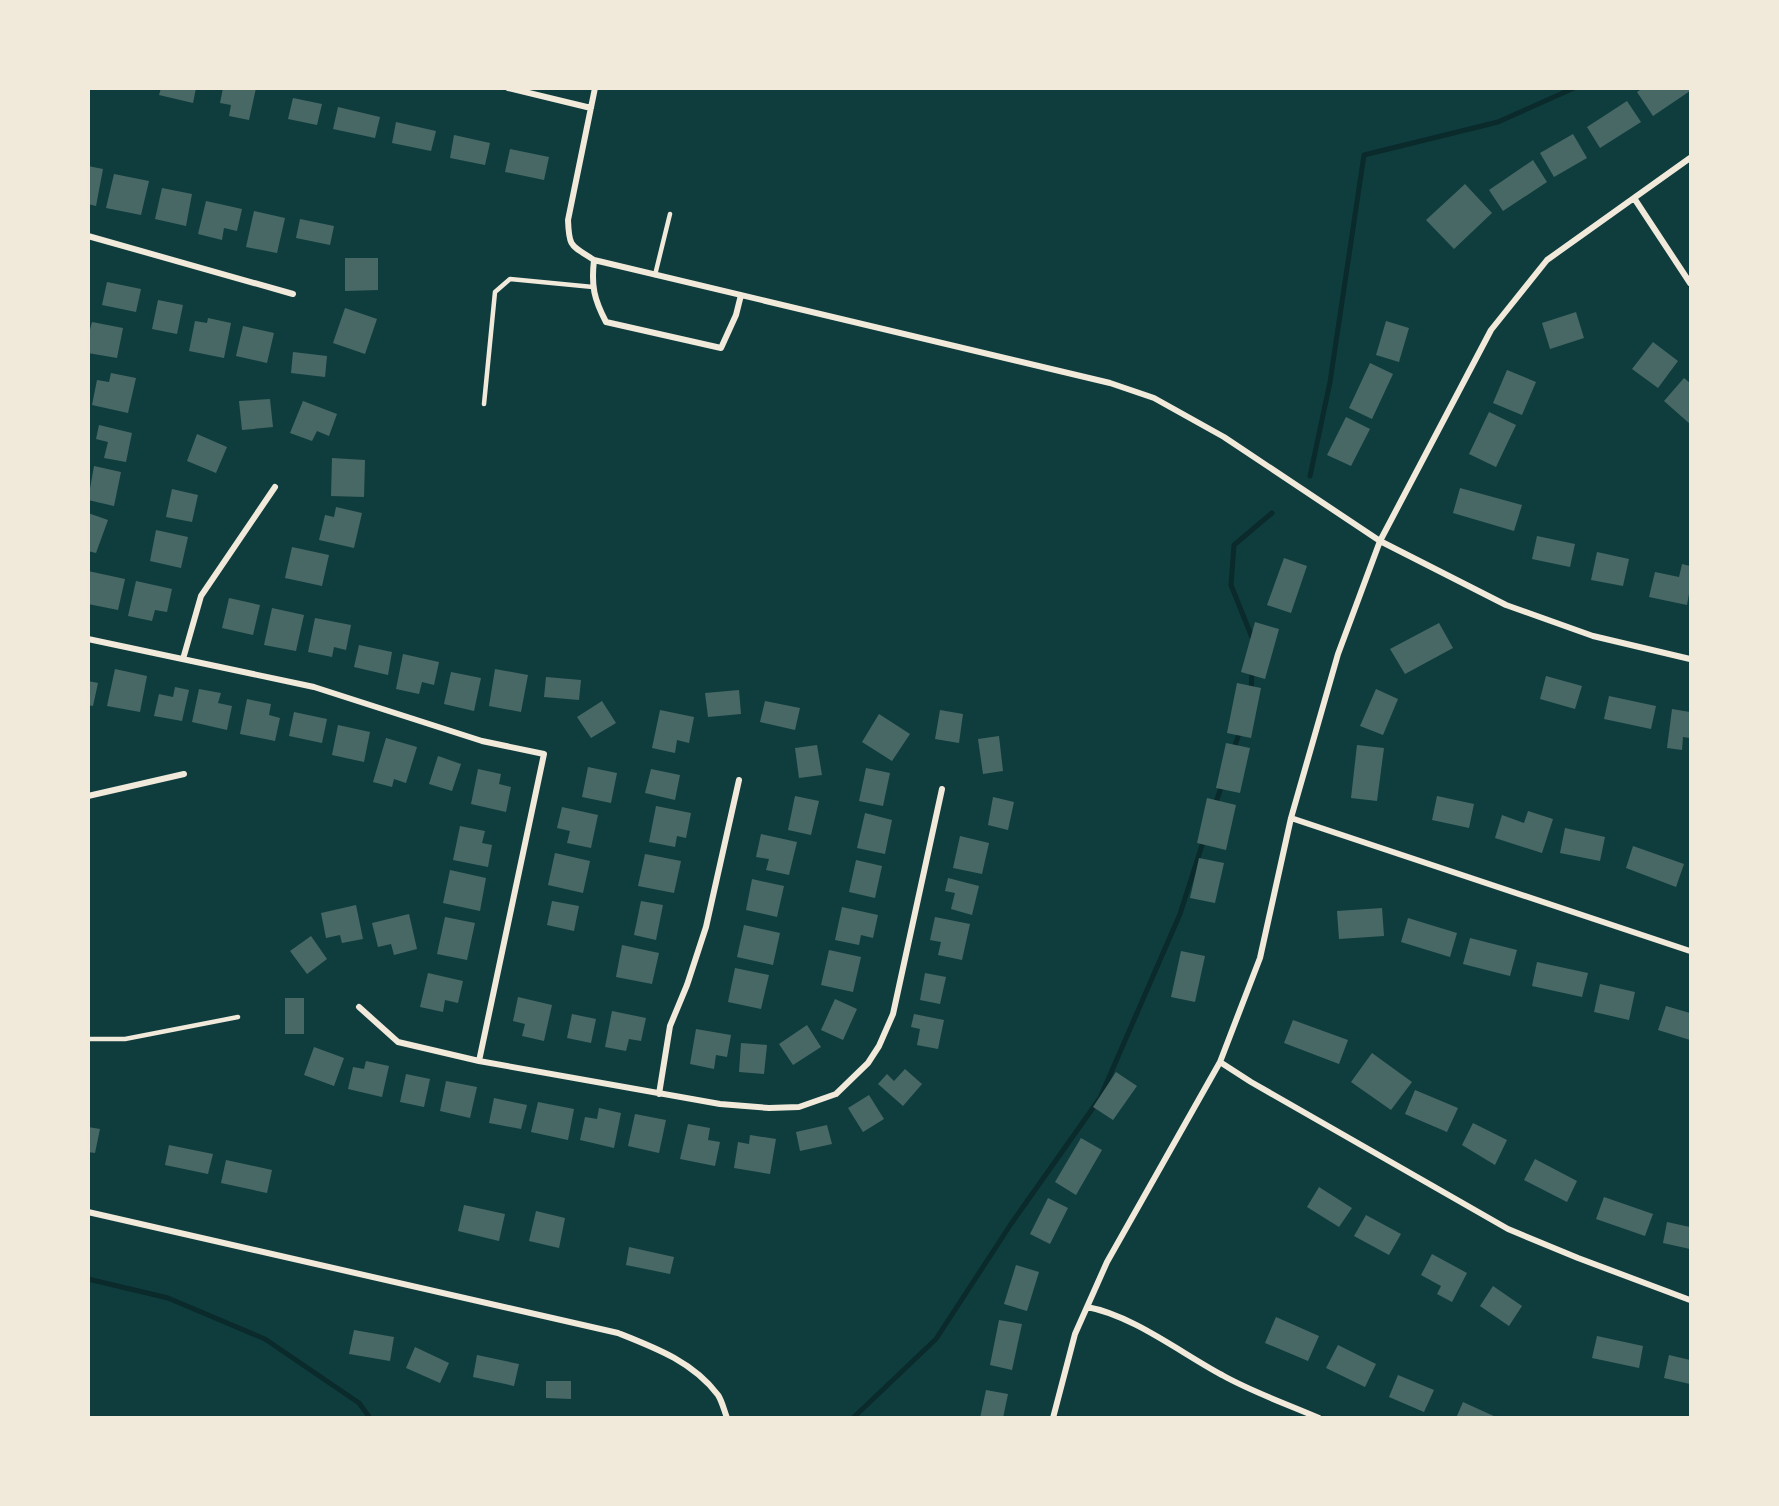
<svg xmlns="http://www.w3.org/2000/svg" width="1779" height="1506" font-family="Rubik,sans-serif">
	<style>
		.lines { fill: none; stroke-linecap: round; stroke-linejoin: round }
		.stream { stroke: #0a2a2b; stroke-width: 5 }
		.building { fill: #486865 }
		.service { stroke: #f1e9da; stroke-width: 4.5 }
		.minor { stroke: #f1e9da; stroke-width: 6 }
	</style>
	<rect width="100%" height="100%" fill="#0f3d3e"/>
	<g class="lines">
		<!-- stream -->
		<path class="stream" d="M1310,476L1330,382L1364,155L1498,122L1574,88
			M1253,640L1231,585L1234,545L1272,513
			M1251,691L1252,670
			M1233,751L1240,731
			M1215,805L1223,782
			M88,1279L168,1298L265,1339L359,1403L370,1418
			M853,1418L936,1339L1011,1224L1100,1098L1180,914L1204,839"/>
	</g>
	<!-- building -->
	<path class="building" d="M161,88H196L193,103L159,95Z
		M223,88H256L249,120L229,116L231,105L220,103Z
		M1643,88H1690V91L1653,116L1637,92Z
		M293,98L322,104L317,125L288,119Z
		M1627,101L1641,122L1600,148L1587,127Z
		M338,107L380,117L375,138L333,129Z
		M396,122L436,131L431,151L392,143Z
		M1573,134L1587,158L1554,177L1540,153Z
		M454,135L490,143L485,165L450,158Z
		M510,149L549,157L544,180L505,172Z
		M1533,160L1547,182L1503,211L1489,190Z
		M88,166L103,169L96,206L88,204Z
		M114,174L149,181L141,215L106,208Z
		M1465,184L1492,213L1454,249L1426,220Z
		M162,188L192,194L186,226L155,219Z
		M206,201L242,209L237,231L224,228L222,240L198,234Z
		M254,211L285,218L277,253L246,247Z
		M300,219L334,226L330,245L296,238Z
		M345,258H378V290L345,291Z
		M107,282L141,289L136,312L102,305Z
		M158,300L183,305L177,334L152,329Z
		M345,308L377,319L365,354L333,343Z
		M1576,312L1584,338L1550,349L1542,323Z
		M208,318L231,323L224,358L189,351L195,321L207,323Z
		M1386,321L1409,328L1399,362L1376,355Z
		M92,322L123,328L117,358L88,353V337Z
		M243,326L274,333L267,363L236,356Z
		M1653,342L1678,361L1658,388L1632,369Z
		M293,352L327,356L325,377L291,373Z
		M1370,363L1393,374L1372,419L1349,408Z
		M1507,370L1536,382L1522,415L1493,403Z
		M111,373L136,378L128,413L92,405L97,380L109,382Z
		M1684,378L1690,383V424L1664,401Z
		M270,399L273,427L242,430L239,401Z
		M303,401L337,414L329,436L317,431L312,441L290,433Z
		M1489,412L1516,425L1496,467L1469,454Z
		M1346,417L1370,429L1351,466L1327,455Z
		M99,425L132,433L126,462L104,458L108,442L96,439Z
		M197,434L227,447L216,473L187,461Z
		M332,458L365,460L364,497L331,496Z
		M94,466L121,472L114,506L88,500Z
		M1460,488L1522,505L1514,531L1453,513Z
		M172,489L198,495L192,522L166,517Z
		M336,507L362,513L354,548L319,540L325,515L334,517Z
		M88,513L108,520L96,553L88,551Z
		M156,530L188,537L181,568L150,561Z
		M1537,536L1575,544L1570,567L1532,559Z
		M292,547L329,555L322,586L285,578Z
		M1597,552L1629,559L1623,586L1591,580Z
		M1284,558L1307,566L1291,613L1267,605Z
		M1682,564L1690,566V588L1687,605L1649,597L1655,572L1679,577Z
		M88,571L125,579L118,610L88,604Z
		M136,581L172,589L167,612L155,610L152,621L128,616Z
		M229,598L260,605L253,635L222,628Z
		M272,608L304,615L296,651L264,645Z
		M315,618L351,625L346,650L334,647L332,657L308,652Z
		M1255,622L1279,629L1265,679L1241,672Z
		M1439,623L1453,648L1405,674L1390,649Z
		M359,645L392,652L388,675L354,667Z
		M403,654L439,662L434,685L422,682L419,694L396,689Z
		M115,669L147,676L140,712L107,706Z
		M495,669L528,675L521,712L489,706Z
		M451,672L481,678L474,711L444,704Z
		M1546,676L1582,686L1575,709L1540,699Z
		M546,677L581,680L579,700L544,697Z
		M88,681L98,683L93,706L88,705Z
		M1237,683L1261,688L1251,738L1227,733Z
		M175,687L189,690L182,721L154,716L159,694L173,697Z
		M199,689L221,693L218,703L232,706L227,730L192,722Z
		M1376,689L1398,699L1383,735L1360,726Z
		M739,690L741,714L708,717L705,693Z
		M1609,696L1656,706L1651,729L1604,719Z
		M247,699L271,704L269,715L280,718L275,741L240,734Z
		M602,701L616,723L591,738L577,717Z
		M765,701L800,708L795,730L760,722Z
		M1672,709L1690,712V738L1683,737L1682,750L1667,748Z
		M660,710L694,717L689,743L677,740L675,753L652,748Z
		M940,710L963,714L959,743L935,739Z
		M294,712L327,719L322,743L289,736Z
		M879,714L910,734L892,761L862,742Z
		M338,725L370,732L364,762L332,755Z
		M999,736L1003,771L983,774L978,739Z
		M386,738L417,747L406,783L394,779L392,787L373,782Z
		M1226,743L1250,748L1240,793L1216,788Z
		M817,745L822,775L799,778L795,748Z
		M1357,745L1384,748L1377,801L1351,798Z
		M438,756L461,764L452,791L429,784Z
		M588,767L617,773L611,803L582,797Z
		M866,768L890,773L883,806L859,801Z
		M478,769L501,774L499,784L511,787L506,812L471,804Z
		M651,769L680,775L675,800L645,793Z
		M795,796L819,801L811,835L788,830Z
		M1437,796L1474,804L1469,828L1432,820Z
		M993,797L1014,802L1008,830L988,825Z
		M1207,798L1236,805L1226,850L1197,843Z
		M656,806L691,813L686,838L677,836L675,847L649,842Z
		M562,807L598,815L591,848L567,843L570,831L557,828Z
		M1528,811L1553,819L1542,853L1495,838L1502,815L1524,823Z
		M865,813L892,820L885,854L857,848Z
		M460,826L485,831L482,843L492,845L488,867L453,860Z
		M1565,828L1605,837L1600,861L1560,853Z
		M761,834L797,842L789,875L766,870L769,859L756,857Z
		M960,836L989,843L982,874L953,868Z
		M1633,846L1684,864L1676,887L1626,868Z
		M555,853L590,861L583,893L548,885Z
		M645,854L681,861L674,893L638,886Z
		M1199,858L1224,863L1215,903L1190,898Z
		M856,860L882,866L875,898L849,892Z
		M450,870L486,878L480,911L443,903Z
		M948,878L979,886L972,915L951,909L955,893L945,891Z
		M752,879L784,886L777,917L746,910Z
		M552,901L579,906L574,931L547,925Z
		M641,901L663,905L656,940L634,935Z
		M356,905L363,939L342,943L340,935L326,938L321,913Z
		M842,907L878,915L873,938L861,935L859,945L835,940Z
		M1382,908L1384,936L1339,939L1337,911Z
		M409,914L417,949L394,955L391,944L378,947L372,923Z
		M445,917L475,923L467,960L437,954Z
		M935,917L970,924L962,960L938,955L941,942L930,940Z
		M1408,918L1457,933L1450,957L1401,942Z
		M744,925L780,933L773,965L737,957Z
		M311,936L327,959L307,974L290,951Z
		M1470,938L1517,950L1510,976L1463,964Z
		M622,945L659,953L652,984L616,977Z
		M829,950L861,957L853,992L821,985Z
		M1181,951L1205,956L1195,1002L1171,997Z
		M1537,962L1588,973L1582,997L1532,986Z
		M735,968L769,975L761,1009L728,1002Z
		M428,973L463,981L458,1003L445,1000L443,1012L420,1007Z
		M925,973L946,977L940,1004L920,1000Z
		M1600,984L1635,992L1629,1020L1594,1012Z
		M518,997L552,1005L544,1041L522,1036L525,1024L513,1021Z
		M285,998H304V1034H285Z
		M835,999L857,1009L843,1040L821,1030Z
		M1666,1006L1690,1013V1040L1658,1030Z
		M612,1011L646,1018L641,1041L629,1039L626,1051L605,1047Z
		M572,1014L596,1019L591,1043L567,1038Z
		M914,1014L944,1020L938,1049L917,1045L920,1029L911,1027Z
		M1293,1020L1348,1040L1339,1064L1284,1043Z
		M807,1025L821,1047L793,1065L779,1044Z
		M696,1029L731,1035L727,1057L716,1055L714,1069L690,1064Z
		M741,1043L767,1045L764,1074L739,1072Z
		M314,1047L344,1058L334,1086L304,1075Z
		M1372,1053L1412,1082L1391,1110L1351,1082Z
		M366,1061L389,1066L382,1097L348,1089L353,1067L364,1069Z
		M905,1069L922,1084L903,1106L878,1084L887,1074L894,1081Z
		M1116,1072L1137,1086L1113,1120L1093,1107Z
		M406,1074L430,1079L424,1107L400,1102Z
		M446,1081L477,1087L470,1118L440,1111Z
		M1415,1090L1458,1108L1447,1132L1405,1114Z
		M869,1095L884,1119L863,1132L848,1108Z
		M494,1098L527,1105L521,1129L489,1123Z
		M538,1102L574,1109L568,1140L531,1132Z
		M599,1108L621,1113L614,1148L580,1140L585,1117L597,1119Z
		M635,1114L666,1120L659,1153L628,1146Z
		M1473,1123L1507,1140L1495,1165L1462,1145Z
		M688,1124L710,1128L708,1140L720,1142L715,1166L680,1159Z
		M827,1125L832,1144L800,1151L796,1132Z
		M88,1127L100,1129L95,1153L88,1152Z
		M750,1135L776,1139L770,1174L734,1168L738,1142L749,1144Z
		M1081,1138L1102,1150L1076,1195L1055,1182Z
		M169,1145L213,1154L208,1174L165,1165Z
		M1535,1159L1577,1181L1567,1202L1524,1180Z
		M226,1160L272,1170L267,1193L221,1183Z
		M1319,1187L1352,1208L1339,1227L1307,1207Z
		M1604,1197L1653,1214L1645,1236L1596,1219Z
		M1048,1198L1068,1208L1050,1244L1030,1234Z
		M464,1205L505,1214L499,1241L458,1231Z
		M536,1211L565,1218L559,1248L529,1241Z
		M1366,1215L1401,1234L1389,1255L1354,1236Z
		M1667,1222L1690,1227V1249L1663,1243Z
		M629,1247L674,1257L670,1274L626,1265Z
		M1432,1254L1467,1273L1452,1302L1437,1294L1441,1286L1421,1275Z
		M1016,1265L1039,1272L1027,1311L1004,1304Z
		M1493,1286L1522,1306L1509,1326L1480,1306Z
		M1276,1317L1319,1336L1308,1361L1265,1343Z
		M999,1320L1022,1324L1012,1370L990,1365Z
		M354,1330L394,1337L390,1361L349,1354Z
		M1597,1336L1643,1346L1639,1368L1592,1358Z
		M1338,1345L1376,1364L1365,1387L1326,1368Z
		M415,1347L449,1363L440,1383L406,1368Z
		M477,1355L519,1364L514,1386L473,1377Z
		M1669,1355L1690,1360V1384L1664,1378Z
		M1398,1375L1434,1390L1424,1412L1389,1397Z
		M546,1381H571V1399L546,1398Z
		M986,1390L1008,1394L1003,1418H980Z
		M1463,1402L1498,1418H1456Z"/>
	<g class="lines">
		<!-- service -->
		<path class="service" d="M655,275L670,214
			M484,404L495,292L510,279L593,287
			M88,1039H125L238,1017"/>
		<!-- minor -->
		<path class="minor" d="M508,88L591,108
			M595,88L568,220C569,248 571,245 594,260L1110,383L1154,398L1224,437L1380,541L1506,605L1593,636L1690,659
			M1634,198L1690,283
			M88,236L293,294
			M594,260C591,286 594,299 606,322L721,348L736,315L741,295
			M88,639L314,687L482,741L544,754L479,1061
			M183,659L201,596L275,487
			M88,796L184,774
			M1291,818L1690,951
			M359,1007L398,1042L479,1061L720,1104L769,1108L799,1107L836,1094L868,1063L879,1046L893,1014L942,789
			M1220,1062L1251,1082L1508,1229L1578,1258L1690,1300
			M659,1094L670,1026L687,985L706,927L739,780
			M88,1212L618,1333C656,1348 693,1362 718,1395C722,1401 724,1410 727,1418
			M1087,1307C1132,1315 1181,1353 1222,1375C1252,1392 1287,1404 1319,1418
			M1053,1418L1075,1334L1107,1262L1220,1062L1260,958L1291,818L1338,654L1380,541L1491,330L1547,260L1690,158"/>
	</g>
	<!-- border -->
	<rect width="1779" height="1506" fill="none" stroke="#f1e9da" stroke-width="180"/>
</svg>
